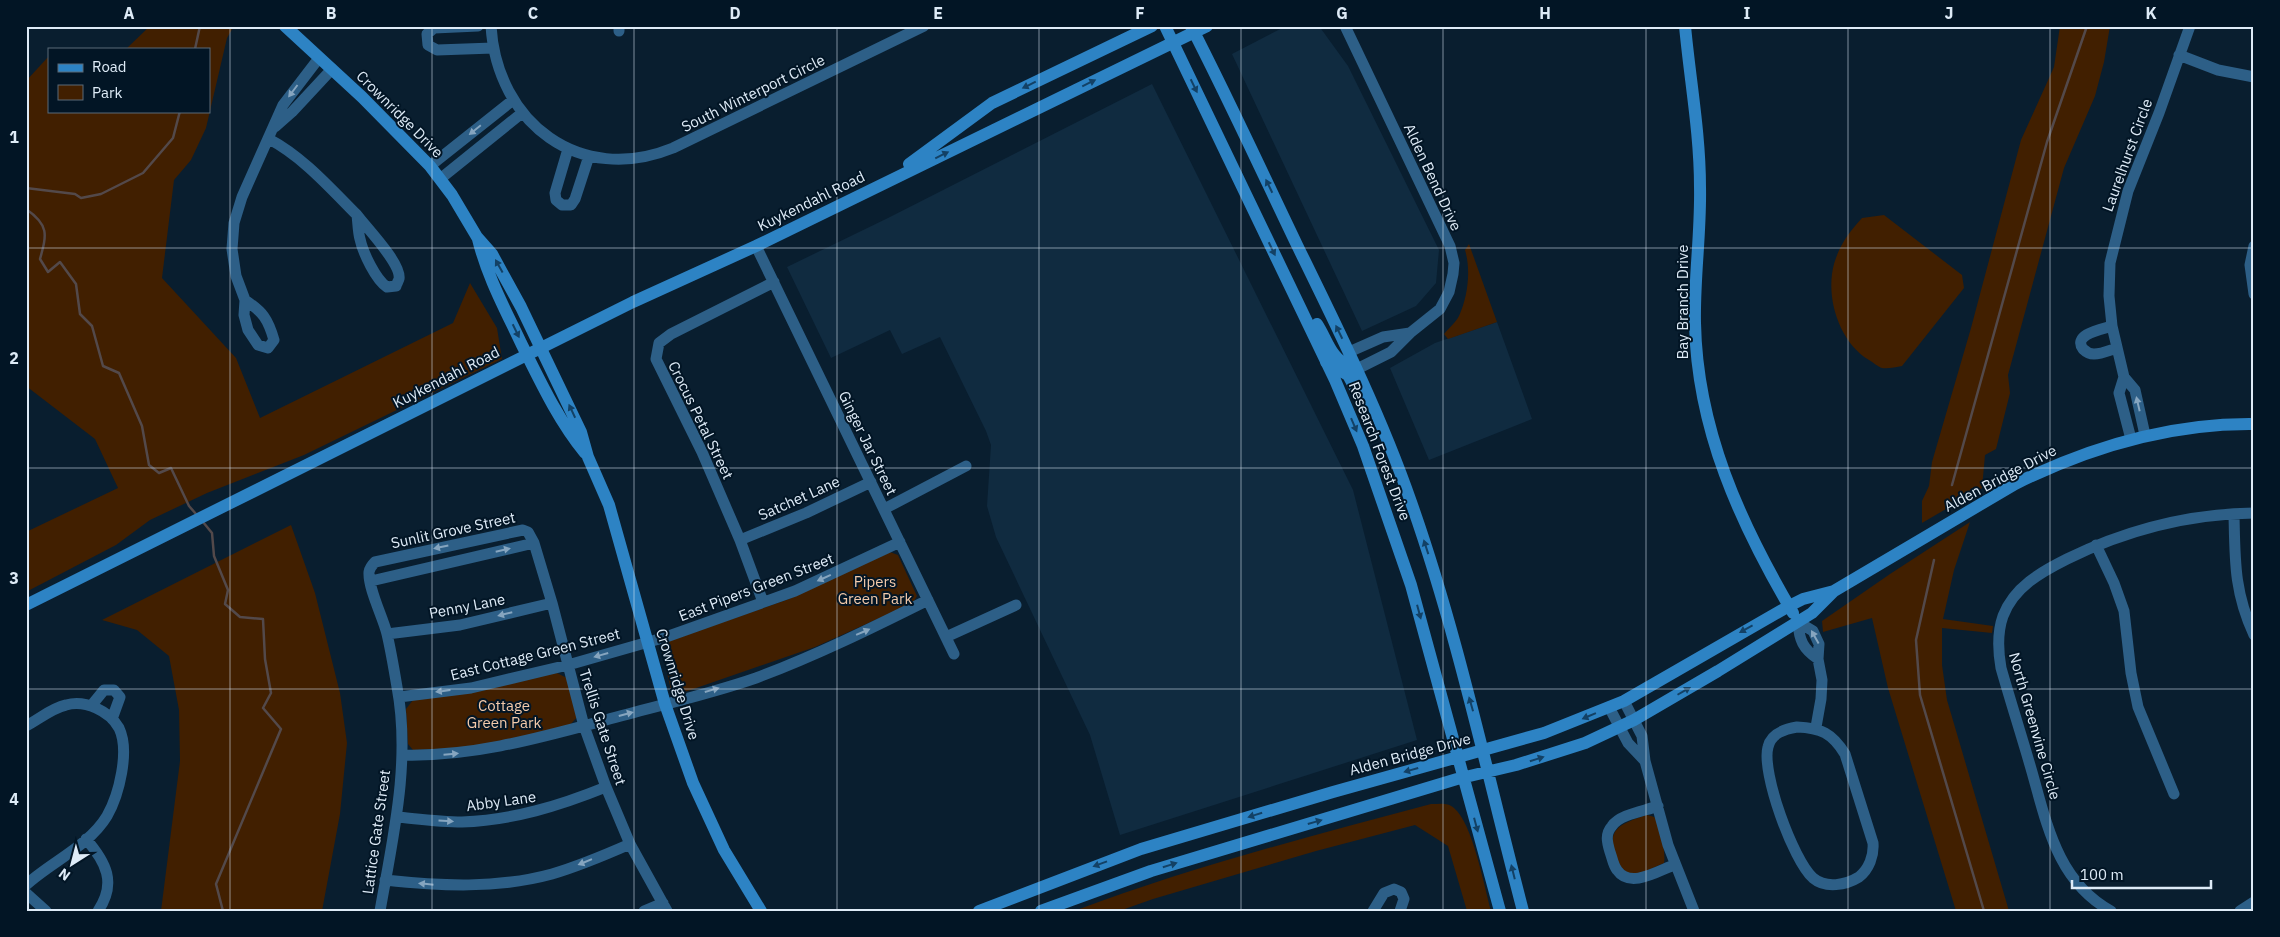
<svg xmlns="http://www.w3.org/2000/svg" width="2280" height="937" font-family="'IBM Plex Sans',sans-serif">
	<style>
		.built { fill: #102b40 }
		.green { fill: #411f00 }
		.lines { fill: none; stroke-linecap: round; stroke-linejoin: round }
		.stream { stroke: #53494a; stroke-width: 2.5 }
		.street { stroke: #2d5f87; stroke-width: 11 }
		.secondary { stroke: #2d83c4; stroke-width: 12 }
		.oneway { fill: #134165 }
		.oneway2 { fill: #86a5bf }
		.grid { fill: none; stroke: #deebf7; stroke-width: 1; stroke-opacity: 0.55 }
		.labels { text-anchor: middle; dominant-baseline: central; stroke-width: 4; stroke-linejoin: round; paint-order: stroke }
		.street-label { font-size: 15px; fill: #deebf7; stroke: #021525 }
		.park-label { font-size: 15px; fill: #f3caaa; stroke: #021525 }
		.neatline { fill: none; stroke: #deebf7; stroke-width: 2 }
		.grid-label { font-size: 16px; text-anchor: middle; font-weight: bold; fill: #deebf7 }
	</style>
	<rect width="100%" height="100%" fill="#091e2f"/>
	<!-- built -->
	<path class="built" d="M1286,26H1319L1348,66L1439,250L1436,283L1416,306L1362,331L1232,54Z
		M1152,84L1353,490L1417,740L1120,835L1090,735L996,537L987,506L991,445L986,431L940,337L902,354L890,330L831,358L787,267L888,218Z
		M1497,322L1532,419L1429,460L1390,368L1435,343Z"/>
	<!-- green -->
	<path class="green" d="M150,26H234L227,38L206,128L191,160L174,180L162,278L236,358L260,418L453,323L470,283L497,328L502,359L304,455L207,493L150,520L116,545L26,592V532L118,488L95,439L26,386V81L49,56V111H209V49H126Z
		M2060,26H2110L2104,62L2095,96L2064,168L2008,375L2010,393L1996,449L1985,455L1982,488L1922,523V501L1929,486L1932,462L1971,328L2021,140L2054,67Z
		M1884,215L1962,275L1964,288L1902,366C1896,367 1888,369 1882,368C1878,367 1873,362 1869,360C1839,342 1825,297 1834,264C1839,246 1849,232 1862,218Z
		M1469,244L1497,322L1448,339L1444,334C1449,328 1456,322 1459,316C1468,296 1471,270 1465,250Z
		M1970,522L1954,570L1943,619L1993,626L1992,633L1942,628V665L1947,700L2009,911H1956L1888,688L1872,618L1823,632L1822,621L1890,574Z
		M291,525L315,593L340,693L347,743L340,814L322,911H161L180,761L179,710L169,656L137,630L102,620Z
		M890,552L898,555L917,596L913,603L815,647L676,695L671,690L661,647L666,642L789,599Z
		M557,673L567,678L578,716L569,726L482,747L413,750L408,744L406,709L413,700Z
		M1431,804C1439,804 1448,802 1454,808C1473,824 1484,886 1491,911H1467L1448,846L1415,825L1316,851L1153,899L1119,911H1074C1191,867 1311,836 1431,804Z
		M1646,815C1647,815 1652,816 1654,817C1661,822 1666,855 1664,863L1637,875H1630C1619,866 1618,864 1614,850C1607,826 1628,822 1646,815Z"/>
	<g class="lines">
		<!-- stream -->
		<path class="stream" d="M195,49L200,26
			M26,188L75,194L81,198L101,194L143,173L173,138L180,111
			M26,209C49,225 47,234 40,259L48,272L60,262L76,284L80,314L92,326L103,366L119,373L142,426L149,465L159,473L171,468L189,506L196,514
			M1952,485L2047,142L2087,26
			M203,522L212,533L214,556L228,590L225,604L240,617L263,619L265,659L271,693L263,708L281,729L216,884L223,911
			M1934,560L1916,640L1920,695L1984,911"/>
		<!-- street -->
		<path class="street" d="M478,26L434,28L427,34L428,45L437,50L493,48
			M491,26C497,123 580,186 673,148L924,26
			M619,26V31
			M1345,26L1450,246L1454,263L1453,274L1449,292L1440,309L1410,333L1391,352L1357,369
			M2179,55L2218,70L2254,77
			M275,127L292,112L332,69
			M269,139C303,157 330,188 357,215
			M568,149L555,193L556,200L562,205H571L575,199L589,156
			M430,166L513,100
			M440,179L522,113
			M357,215C366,227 402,264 399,279C399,280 396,285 396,286L387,287C376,280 363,253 360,239C358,232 358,223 357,215Z
			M756,246L954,654
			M2254,246L2250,265L2254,294
			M245,300C263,312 268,319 274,340L268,348L258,345L248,330L244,315L245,300L236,276L232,249L234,223L242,197L283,105L319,58
			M2112,326C2103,329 2072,334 2083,349C2086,352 2090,354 2094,354C2102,354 2110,350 2117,348
			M1349,352L1383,337L1410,333
			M2124,377L2135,390L2145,435
			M2131,439L2119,393L2124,377L2112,326L2109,296L2110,263L2128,191L2159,113L2190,26
			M884,509L966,466
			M2234,514C2235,560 2234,592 2254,635
			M740,540L806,513L871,482
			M2096,545L2114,583L2124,611L2131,673L2138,707L2174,794
			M371,581L534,543
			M763,602L740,540L702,452L656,359L659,343L671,334L774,282
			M1798,622L1813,631L1819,644L1818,659L1822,680L1821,699L1816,727
			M1798,622C1799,640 1803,649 1818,659
			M387,634L460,625L552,603
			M946,637L1016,605
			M399,697L471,688L568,665L666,637L795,591L900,542
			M1624,701L1642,736L1645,761L1668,845L1694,911
			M91,706L104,690H114L120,697L112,719
			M1609,707L1628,743L1645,761
			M26,726C39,719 52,708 66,705C77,702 87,704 96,708C105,712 114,719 119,728C130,751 119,795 107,816C89,846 51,862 26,885
			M1797,727C1821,728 1832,733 1845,754L1873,843C1874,856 1869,869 1859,877C1846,885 1826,889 1813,878C1793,860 1761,772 1768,747C1771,733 1785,729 1797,727Z
			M402,755C472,757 539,738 606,720C656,706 707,695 756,678C815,656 872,628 928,600
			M1658,806C1645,811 1620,814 1612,826C1605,834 1607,842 1610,852C1612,857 1613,865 1617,870C1630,889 1658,871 1674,865
			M397,817C418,819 440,822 462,822C513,820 559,806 606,787
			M86,839C106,862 117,883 98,911
			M385,880C441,886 497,889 552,874C579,866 605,855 630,844
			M26,893L46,911
			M380,911C393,837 411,761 397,687C394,669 391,651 387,634C383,617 368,589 369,572C370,567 372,565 375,562L523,530L528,532L534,543L552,603L584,726L606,787L630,844L667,911
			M644,911L663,903
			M1373,911L1384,893L1394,889L1401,892L1404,899L1400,911
			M2111,911C2058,882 2047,825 2032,772C2022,737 2011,703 2001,668C1998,651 1997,633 2003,616C2014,587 2041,572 2067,559C2126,530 2187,514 2254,513
			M2240,911L2254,902"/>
		<!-- secondary -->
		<path class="secondary" d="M285,26L362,97L430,166L452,195L477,237L492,254L521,307L581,432L588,457L609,505L665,704L693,783L724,850L761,911
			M1165,26L1335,380L1363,446L1411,585L1500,911
			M1191,26C1228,98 1262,172 1297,245C1338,329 1380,413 1411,502C1458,635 1487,774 1523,911
			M1685,26C1690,80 1700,133 1700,187C1701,233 1694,278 1695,323C1697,429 1740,523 1793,613
			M909,164L992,103L1152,26
			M478,239C487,276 505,309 521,343C540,381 558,420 585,453
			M1317,324C1327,339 1331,360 1350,366
			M1326,362L1348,375L1363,403
			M26,605L633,302L756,246L1207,26
			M979,911L1141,849L1333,792L1544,733L1624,701L1789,606L1803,599L1834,591
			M1041,911L1151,871L1457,779L1516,765L1585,743L1634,720L1718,671L1812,613L1834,591L2015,484C2090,447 2169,423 2254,424"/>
	</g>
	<!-- one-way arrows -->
	<defs><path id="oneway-solid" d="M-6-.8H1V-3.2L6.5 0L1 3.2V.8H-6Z" transform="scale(1.25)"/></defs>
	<g class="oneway">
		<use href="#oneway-solid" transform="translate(1089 83) rotate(-26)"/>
		<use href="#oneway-solid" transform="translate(1029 85) rotate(154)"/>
		<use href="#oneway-solid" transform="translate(1194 86) rotate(64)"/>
		<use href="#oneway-solid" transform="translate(942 155) rotate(-26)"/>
		<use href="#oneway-solid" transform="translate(1269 186) rotate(-116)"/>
		<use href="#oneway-solid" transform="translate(1272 249) rotate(64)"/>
		<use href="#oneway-solid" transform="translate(499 266) rotate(-119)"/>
		<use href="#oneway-solid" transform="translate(516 331) rotate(64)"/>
		<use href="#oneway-solid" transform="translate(1339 332) rotate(-116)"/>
		<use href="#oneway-solid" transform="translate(572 411) rotate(-115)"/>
		<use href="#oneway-solid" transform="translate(1354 425) rotate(67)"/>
		<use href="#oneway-solid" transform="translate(1426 547) rotate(-108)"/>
		<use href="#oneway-solid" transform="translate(1419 612) rotate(75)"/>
		<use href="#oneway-solid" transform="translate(1746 629) rotate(151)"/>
		<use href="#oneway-solid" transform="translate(1684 691) rotate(-30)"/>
		<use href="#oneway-solid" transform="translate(1471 704) rotate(-106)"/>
		<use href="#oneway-solid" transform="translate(1589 716) rotate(157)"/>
		<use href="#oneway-solid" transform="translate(1537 759) rotate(-18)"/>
		<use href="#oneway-solid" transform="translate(1411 770) rotate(164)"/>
		<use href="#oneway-solid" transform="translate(1255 815) rotate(163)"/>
		<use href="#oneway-solid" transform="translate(1315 822) rotate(-16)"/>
		<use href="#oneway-solid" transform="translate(1476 825) rotate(75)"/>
		<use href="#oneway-solid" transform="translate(1100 864) rotate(160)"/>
		<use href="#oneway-solid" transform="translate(1170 865) rotate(-17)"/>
		<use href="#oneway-solid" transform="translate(1513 872) rotate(-104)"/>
	</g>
	<g class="oneway2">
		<use href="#oneway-solid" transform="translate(293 91) rotate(127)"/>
		<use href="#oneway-solid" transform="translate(475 130) rotate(141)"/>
		<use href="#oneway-solid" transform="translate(2138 404) rotate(-103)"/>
		<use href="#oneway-solid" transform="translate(441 547) rotate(168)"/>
		<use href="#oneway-solid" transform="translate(503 550) rotate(-13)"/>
		<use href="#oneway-solid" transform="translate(824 578) rotate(156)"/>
		<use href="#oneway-solid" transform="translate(505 614) rotate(166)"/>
		<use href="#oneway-solid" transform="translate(863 632) rotate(-23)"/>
		<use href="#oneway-solid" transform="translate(1815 637) rotate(-119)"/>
		<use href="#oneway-solid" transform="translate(601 655) rotate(164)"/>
		<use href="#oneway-solid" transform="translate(712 690) rotate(-16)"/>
		<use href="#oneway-solid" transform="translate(443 691) rotate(173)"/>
		<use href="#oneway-solid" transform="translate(626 714) rotate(-15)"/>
		<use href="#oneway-solid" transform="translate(451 754) rotate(-5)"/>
		<use href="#oneway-solid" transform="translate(446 821) rotate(3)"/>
		<use href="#oneway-solid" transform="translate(585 862) rotate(158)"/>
		<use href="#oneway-solid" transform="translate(426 884) rotate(-174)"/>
	</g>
	<!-- grid -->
	<path class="grid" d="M230,26V911M432,26V911M634,26V911M837,26V911M1039,26V911M1241,26V911M1443,26V911M1646,26V911M1848,26V911M2050,26V911M26,248H2254M26,468H2254M26,689H2254"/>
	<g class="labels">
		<!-- street labels -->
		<g class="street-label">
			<text transform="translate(753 93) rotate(-26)">South Winterport Circle</text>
			<text transform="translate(400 114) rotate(45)">Crownridge Drive</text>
			<text transform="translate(2127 155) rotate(-70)">Laurelhurst Circle</text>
			<text transform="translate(1433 177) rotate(65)">Alden Bend Drive</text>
			<text transform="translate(811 201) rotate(-26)">Kuykendahl Road</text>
			<text transform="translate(1682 302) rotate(-90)">Bay Branch Drive</text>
			<text transform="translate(446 377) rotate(-27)">Kuykendahl Road</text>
			<text transform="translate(701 420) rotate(64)">Crocus Petal Street</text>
			<text transform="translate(868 443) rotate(64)">Ginger Jar Street</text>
			<text transform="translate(1380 451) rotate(69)">Research Forest Drive</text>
			<text transform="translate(2000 478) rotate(-28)">Alden Bridge Drive</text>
			<text transform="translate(799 498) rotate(-24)">Satchet Lane</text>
			<text transform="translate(453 530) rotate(-12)">Sunlit Grove Street</text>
			<text transform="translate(756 587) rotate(-21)">East Pipers Green Street</text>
			<text transform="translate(467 606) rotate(-11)">Penny Lane</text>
			<text transform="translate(535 654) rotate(-14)">East Cottage Green Street</text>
			<text transform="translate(678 684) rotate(73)">Crownridge Drive</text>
			<text transform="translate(2035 726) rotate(74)">North Greenvine Circle</text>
			<text transform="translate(603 727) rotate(72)">Trellis Gate Street</text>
			<text transform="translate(1410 754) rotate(-15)">Alden Bridge Drive</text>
			<text transform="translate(501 801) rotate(-8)">Abby Lane</text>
			<text transform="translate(376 832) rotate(-82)">Lattice Gate Street</text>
		</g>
		<!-- park labels -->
		<g class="park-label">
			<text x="875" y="581">Pipers<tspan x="875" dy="17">Green Park</tspan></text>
			<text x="504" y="705">Cottage<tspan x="504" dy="17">Green Park</tspan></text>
		</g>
	</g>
	<!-- border -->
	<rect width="2280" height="937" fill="none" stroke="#021525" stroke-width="55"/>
	<!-- legend -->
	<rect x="48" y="48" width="162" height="65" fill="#021525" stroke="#5a6b79"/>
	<rect x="58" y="64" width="25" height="8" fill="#2d83c4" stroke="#5a6b79"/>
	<text x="92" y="72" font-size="15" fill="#deebf7">Road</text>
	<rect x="58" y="85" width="25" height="15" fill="#411f00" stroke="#5a6b79"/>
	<text x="92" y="98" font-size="15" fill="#deebf7">Park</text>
	<!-- north arrow -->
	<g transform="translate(72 864) rotate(216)" stroke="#021525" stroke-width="4" paint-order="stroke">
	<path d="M0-4L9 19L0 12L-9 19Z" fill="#deebf7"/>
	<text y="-8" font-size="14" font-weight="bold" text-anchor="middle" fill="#deebf7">N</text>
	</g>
	<!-- scale -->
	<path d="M2072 880v8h139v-8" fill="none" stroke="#deebf7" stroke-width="2.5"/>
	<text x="2080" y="880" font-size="15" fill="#deebf7" stroke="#021525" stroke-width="4" paint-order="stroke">100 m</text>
	<rect x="28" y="28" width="2224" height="882" class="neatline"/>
	<g class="grid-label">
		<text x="129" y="19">A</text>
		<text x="331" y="19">B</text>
		<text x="533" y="19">C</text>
		<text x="735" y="19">D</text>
		<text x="938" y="19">E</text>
		<text x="1140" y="19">F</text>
		<text x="1342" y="19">G</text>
		<text x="1545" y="19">H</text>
		<text x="1747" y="19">I</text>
		<text x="1949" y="19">J</text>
		<text x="2151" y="19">K</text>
		<text x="14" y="143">1</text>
		<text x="14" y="364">2</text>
		<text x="14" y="584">3</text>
		<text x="14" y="805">4</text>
	</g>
</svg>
